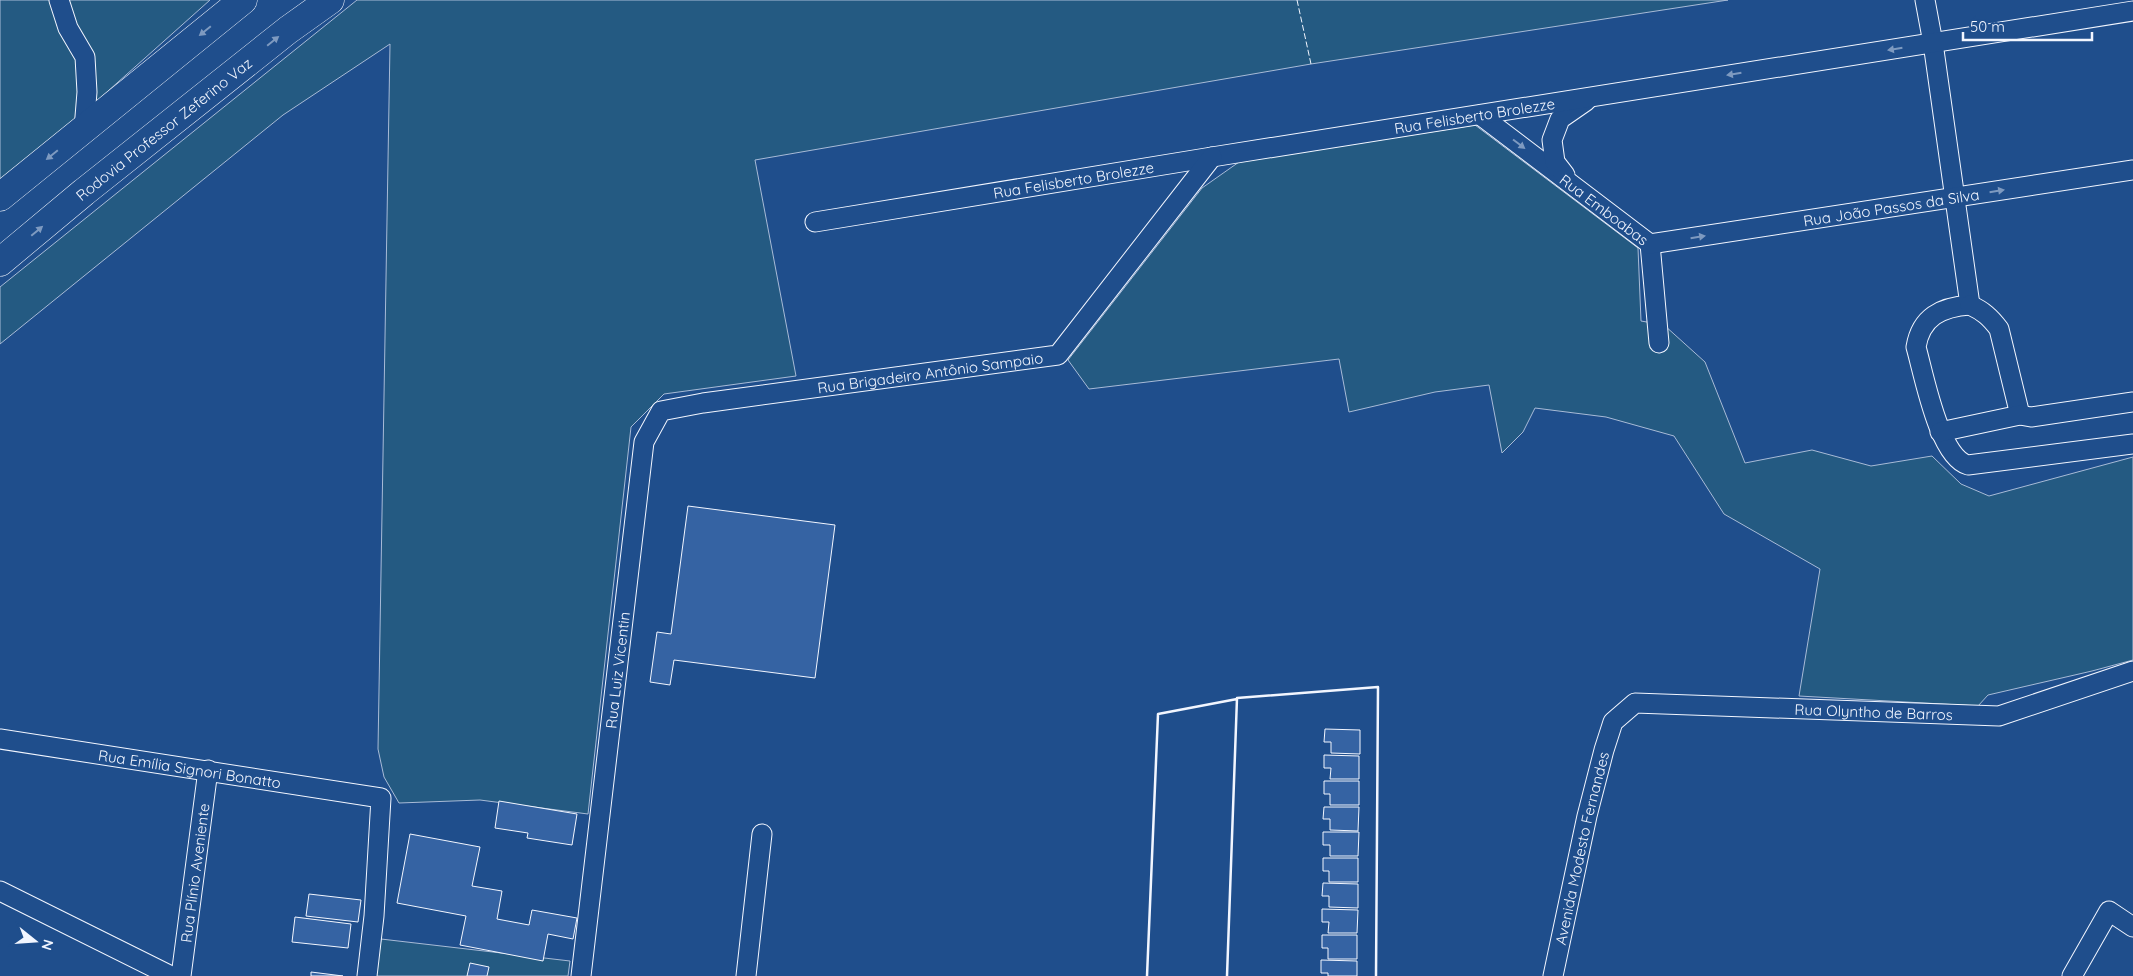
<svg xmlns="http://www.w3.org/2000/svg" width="2133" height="976" font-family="Quicksand,sans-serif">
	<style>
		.green { fill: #245a82; stroke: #a8bbd7 }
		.building { fill: #3563a3; stroke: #f2f6ff }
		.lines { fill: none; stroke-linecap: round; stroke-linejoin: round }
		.minor-casing { stroke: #f2f6ff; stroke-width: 21 }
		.highway-casing { stroke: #f2f6ff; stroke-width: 29 }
		.minor { stroke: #1f4e8c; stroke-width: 19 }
		.highway { stroke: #1f4e8c; stroke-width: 28 }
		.fence { stroke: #f2f6ff; stroke-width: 1; stroke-dasharray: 6 2.5; stroke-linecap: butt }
		.wall { stroke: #f2f6ff; stroke-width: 2.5 }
		.oneway { fill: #7e9ac0 }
		.labels { text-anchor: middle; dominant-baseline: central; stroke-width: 4; stroke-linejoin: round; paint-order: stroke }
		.street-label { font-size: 15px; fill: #f2f6ff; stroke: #1f4e8c }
	</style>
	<rect width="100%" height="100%" fill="#1f4e8c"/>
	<!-- green -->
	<path class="green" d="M0,0H210L52,141L0,182Z
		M357,0H1728L1311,64L755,160L796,376L664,394L631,427L588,814L480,800L399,803L384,777L378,749L390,44L283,115L0,344V287Z
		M1475,125L1638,248L1641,321L1664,325L1705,362L1745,463L1812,450L1871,466L1932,456L1961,484L1989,496L2133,457V660L2092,671L1988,695L1978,706L1799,696L1820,569L1724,514L1674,436L1606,417L1535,408L1523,432L1502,453L1489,385L1435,392L1349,412L1339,359L1089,389L1068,360L1202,188L1239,162Z
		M381,939L570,961L568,976H376Z"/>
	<!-- building -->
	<path class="building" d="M688,506L835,525L815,678L674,660L670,685L650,682L657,632L671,634Z
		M1325,729L1360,730V754L1331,753V742H1324Z
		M1324,755L1359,756V779H1330L1331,768H1324Z
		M1324,781H1359V805H1330V794H1324Z
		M499,801L577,814L572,845L527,838L528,833L495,828Z
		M1324,807H1359L1358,831L1330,830V819H1323Z
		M1323,832H1359L1358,856H1330V845H1323Z
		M410,834L480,847L472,886L502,891L497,919L529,925L532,910L577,918L573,939L548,934L543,961L460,945L466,916L397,903Z
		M1323,858H1358V882H1329V871H1323Z
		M1323,883L1358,884V908L1329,907V896H1322Z
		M309,894L361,900L358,922L306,916Z
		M1322,909L1358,910L1357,933H1328L1329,922H1322Z
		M295,917L351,924L348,948L292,942Z
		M1322,935H1357V959H1328V948H1322Z
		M1321,960L1357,961V976H1328V973H1321Z
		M470,963L489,967L487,976H467Z
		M311,972L343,976H311Z"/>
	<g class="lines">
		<defs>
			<g id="minor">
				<path d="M59,0L68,28L85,57L87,92L84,129"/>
				<path d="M1925,0L1933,43L1970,305C1941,307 1921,317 1916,347C1924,375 1939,457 1968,465L2133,444"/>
				<path id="s1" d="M1480,115L1650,244L1659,343"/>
				<path d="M1565,175L1555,162L1552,140L1560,119L1586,101"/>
				<path id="s2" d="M815,222L1212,157L2133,11"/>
				<path id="s3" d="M1650,244L2133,170"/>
				<path d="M1970,305C1983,311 1990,317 1999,329L2020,415"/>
				<path d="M1940,432L2020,415L2031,417L2133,402"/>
				<path id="s4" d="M0,739L381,798L374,916L367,976"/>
				<path d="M0,891L171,976"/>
				<path id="s5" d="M181,976L208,770"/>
				<path id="s6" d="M581,976L644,442L661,411L703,403L1058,355L1212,157"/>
				<path d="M746,976L762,834"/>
				<path id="s7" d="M1553,976L1587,816L1604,750L1613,722L1635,703L1999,716L2133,671"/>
				<path d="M2072,976L2109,911L2133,927"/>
			</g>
			<g id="highway">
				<path d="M0,197L243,0"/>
				<path id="s8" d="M0,262L84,192L288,30L330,0"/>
			</g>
		</defs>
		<!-- minor casing -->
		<use href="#minor" class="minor-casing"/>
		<!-- highway casing -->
		<use href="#highway" class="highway-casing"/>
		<!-- minor -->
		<use href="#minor" class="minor"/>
		<!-- highway -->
		<use href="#highway" class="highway"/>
		<!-- fence -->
		<path class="fence" d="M1297,0L1311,64"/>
		<!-- wall -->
		<path class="wall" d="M1147,976L1158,714L1237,699
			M1227,976L1237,698L1378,687L1376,976"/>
	</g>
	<!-- one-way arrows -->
	<defs><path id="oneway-solid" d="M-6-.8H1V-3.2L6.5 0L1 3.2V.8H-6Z" transform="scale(1.25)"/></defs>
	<g class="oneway">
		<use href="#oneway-solid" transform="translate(205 31) rotate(141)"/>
		<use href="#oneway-solid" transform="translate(273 41) rotate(-39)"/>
		<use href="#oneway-solid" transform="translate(1895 49) rotate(171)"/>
		<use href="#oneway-solid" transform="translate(1734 74) rotate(171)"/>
		<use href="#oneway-solid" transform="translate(1519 144) rotate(37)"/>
		<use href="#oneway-solid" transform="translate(52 155) rotate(141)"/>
		<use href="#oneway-solid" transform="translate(1997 191) rotate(-9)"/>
		<use href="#oneway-solid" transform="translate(37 231) rotate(-40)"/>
		<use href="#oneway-solid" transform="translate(1698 237) rotate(-9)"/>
	</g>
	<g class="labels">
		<!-- street labels -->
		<g class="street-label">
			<text stroke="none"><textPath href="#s2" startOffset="668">Rua Felisberto Brolezze</textPath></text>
			<text stroke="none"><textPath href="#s8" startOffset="211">Rodovia Professor Zeferino Vaz</textPath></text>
			<text stroke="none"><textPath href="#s2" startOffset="262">Rua Felisberto Brolezze</textPath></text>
			<text stroke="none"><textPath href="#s3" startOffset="244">Rua João Passos da Silva</textPath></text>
			<text stroke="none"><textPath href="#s1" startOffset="156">Rua Emboabas</textPath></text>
			<text stroke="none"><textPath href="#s6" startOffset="845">Rua Brigadeiro Antônio Sampaio</textPath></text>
			<text stroke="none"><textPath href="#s6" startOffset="308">Rua Luiz Vicentin</textPath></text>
			<text stroke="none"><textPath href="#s7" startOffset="529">Rua Olyntho de Barros</textPath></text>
			<text stroke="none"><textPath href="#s4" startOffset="192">Rua Emília Signori Bonatto</textPath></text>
			<text stroke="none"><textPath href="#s7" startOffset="131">Avenida Modesto Fernandes</textPath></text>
			<text stroke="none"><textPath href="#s5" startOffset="104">Rua Plínio Aveniente</textPath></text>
		</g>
	</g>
	<!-- north arrow -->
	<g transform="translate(35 941) rotate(107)" stroke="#1f4e8c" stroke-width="4" paint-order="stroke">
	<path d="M0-4L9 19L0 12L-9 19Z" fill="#f2f6ff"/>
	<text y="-8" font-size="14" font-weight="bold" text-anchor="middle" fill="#f2f6ff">N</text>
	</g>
	<!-- scale -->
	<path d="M1963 32v8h129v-8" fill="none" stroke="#f2f6ff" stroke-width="2.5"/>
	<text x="1970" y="32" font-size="15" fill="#f2f6ff" stroke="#1f4e8c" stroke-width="4" paint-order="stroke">50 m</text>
</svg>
